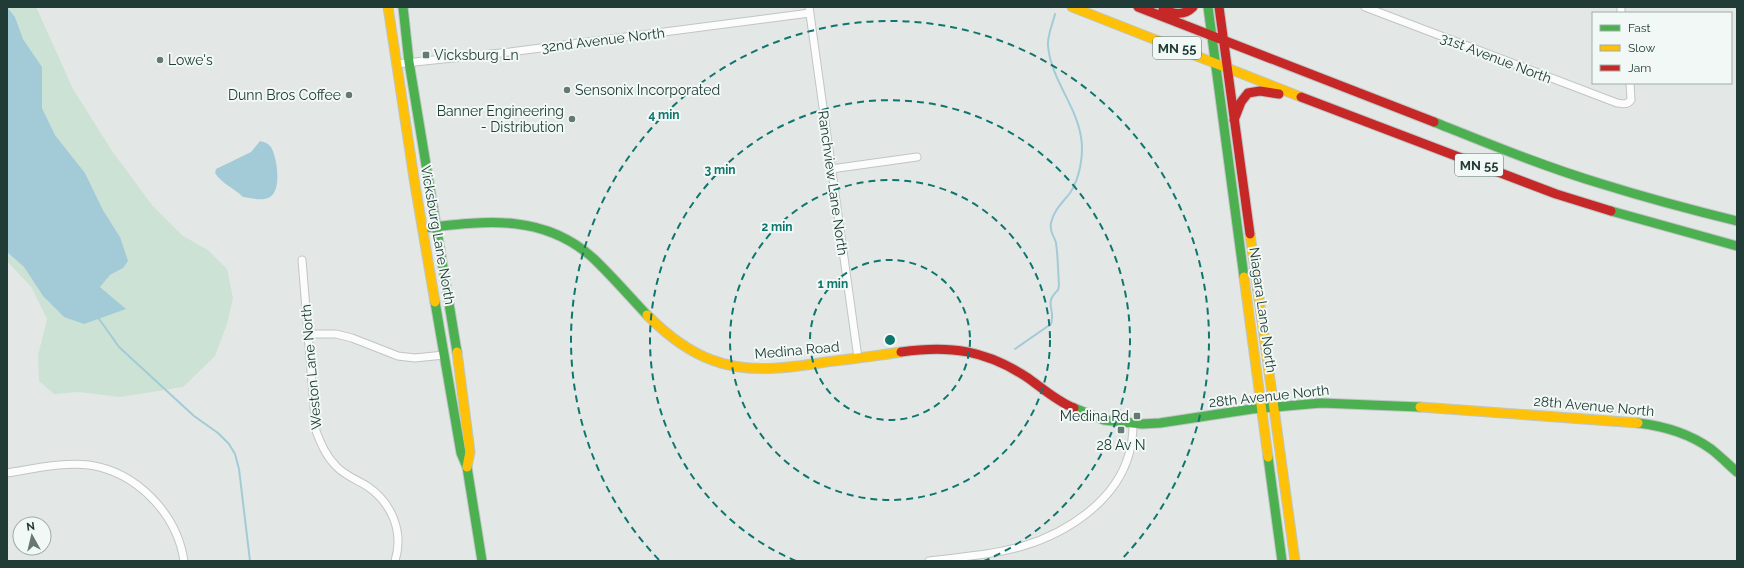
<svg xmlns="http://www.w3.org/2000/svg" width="1744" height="568" font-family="Raleway,sans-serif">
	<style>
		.green { fill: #cce2d4 }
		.water { fill: #a3cbd7 }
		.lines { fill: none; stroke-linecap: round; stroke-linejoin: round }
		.stream { stroke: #a3cbd7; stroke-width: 2 }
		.street-casing { stroke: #c0c5c3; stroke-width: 9 }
		.fast-casing { stroke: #bfc6c4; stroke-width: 11 }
		.slow-casing { stroke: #bfc6c4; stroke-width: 11 }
		.jam-casing { stroke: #bfc6c4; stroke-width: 11 }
		.street { stroke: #fbfcfb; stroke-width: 7 }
		.fast { stroke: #4caf50; stroke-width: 9 }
		.slow { stroke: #ffc107; stroke-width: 9 }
		.jam { stroke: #c62828; stroke-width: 9 }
		.ring { fill: none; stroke: #0f766e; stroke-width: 2; stroke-dasharray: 7 5 }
		.poi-dot { fill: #657874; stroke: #f1f8f5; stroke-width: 1.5 }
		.labels { text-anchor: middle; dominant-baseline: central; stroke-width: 4; stroke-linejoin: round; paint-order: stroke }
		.shield { fill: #f1f8f5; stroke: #5f7470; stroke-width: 1 }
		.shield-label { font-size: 13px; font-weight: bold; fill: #213c37 }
		.street-label { font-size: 14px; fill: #213c37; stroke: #f1f8f5 }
		.poi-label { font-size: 14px; fill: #213c37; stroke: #f1f8f5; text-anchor: start }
		.centre { fill: #0f766e; stroke: #f1f8f5; stroke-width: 2 }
		.ring-label { font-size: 12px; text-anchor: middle; font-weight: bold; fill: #0f766e; stroke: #f1f8f5; stroke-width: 4; stroke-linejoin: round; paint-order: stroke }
	</style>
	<rect width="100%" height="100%" fill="#e3e8e6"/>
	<!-- green -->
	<path class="green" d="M7,7H36L73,89L112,151L152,205L183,236L208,250L227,269L233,298L227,324L215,356L183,387L120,397L78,392L54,394L39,381L38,355L47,319L32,288L7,261V252L24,267L43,296L125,309L100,287L110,275L123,268L120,237L103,210L85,173L55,135L42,108V67L23,39L15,17Z"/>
	<!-- water -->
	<path class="water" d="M7,7L15,17L23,39L42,67V108L55,135L85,173L103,210L120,237L128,261L123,268L110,275L100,287L126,309L84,324L64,317L43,296L24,267L7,252Z
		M260,141C264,142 268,143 271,147C277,157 283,193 268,198C261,201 251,198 243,197C235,189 221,183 215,173L216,169L251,152Z"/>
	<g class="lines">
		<!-- stream -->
		<path class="stream" d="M97,316L119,347L194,416L218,433L229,444L235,454L239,469L250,561
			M1015,349L1051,324C1056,308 1043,304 1058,290L1059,285C1058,271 1058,256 1056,243C1054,235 1049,232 1051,223C1053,211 1063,202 1070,193C1080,178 1084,154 1081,137C1076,105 1051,79 1048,46C1047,36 1053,23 1055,14"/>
		<defs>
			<path id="street" d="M809,7L858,358
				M1365,7L1617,103C1623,104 1627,105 1631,100L1630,83
				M1621,7V13
				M396,64L510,52L810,13
				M831,169L917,157
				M302,260L316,431C321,444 326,456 336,466C344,475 357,480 367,486C392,503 404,532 395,561
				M308,334H336L352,338L398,356L415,358L444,355
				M7,473C33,469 62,462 89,465C137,472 177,514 184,561
				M929,561C960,557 993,555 1023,546C1067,533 1116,501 1129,454C1132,444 1133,434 1133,424"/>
			<path id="fast" d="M403,7L409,62L457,352
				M1208,7L1244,277
				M1434,122C1489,144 1545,167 1602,184C1647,198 1692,210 1737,221
				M1611,211L1737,246
				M423,228C485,221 543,213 593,258C612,276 629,296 647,315
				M435,302L461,453L467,467L482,561
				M1074,408L1104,420L1142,424L1160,423L1252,409L1321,403L1420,407
				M1638,423C1664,426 1690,434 1711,449C1720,456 1729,465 1737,472
				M1268,457L1282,561"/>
			<path id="slow" d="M388,7L415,185L435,302
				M1072,7L1301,97
				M1250,234L1295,561
				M1244,277L1268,457
				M647,315C666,334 687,351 712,360C748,374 788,368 826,362C851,359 876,356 901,352
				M457,352L470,452L467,467
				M1420,407L1638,423"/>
			<path id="jam" d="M1138,7L1434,122
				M1219,7L1250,234
				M1163,10C1174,14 1184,16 1193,7
				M1301,97L1556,194L1611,211
				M1234,120L1241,102L1248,93L1260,91L1279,94
				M901,352C950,345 986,350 1028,378C1042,388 1058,402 1074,408"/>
		</defs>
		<!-- street casing -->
		<use href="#street" class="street-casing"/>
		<!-- fast casing -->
		<use href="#fast" class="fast-casing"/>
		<!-- slow casing -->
		<use href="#slow" class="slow-casing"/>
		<!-- jam casing -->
		<use href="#jam" class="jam-casing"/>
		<!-- street -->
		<use href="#street" class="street"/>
		<!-- fast -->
		<use href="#fast" class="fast"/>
		<!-- slow -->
		<use href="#slow" class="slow"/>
		<!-- jam -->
		<use href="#jam" class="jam"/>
	</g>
	<!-- distance rings -->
	<g class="ring">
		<circle cx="890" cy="340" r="80"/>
		<circle cx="890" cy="340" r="160"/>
		<path d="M796 561A240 240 0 1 1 984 561"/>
		<path d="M659 560A319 319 0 1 1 1121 560"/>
	</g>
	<!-- markers -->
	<g class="poi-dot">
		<rect x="422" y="51" width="8" height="8" rx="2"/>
		<circle cx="160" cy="60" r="4"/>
		<circle cx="567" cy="90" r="4"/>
		<circle cx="349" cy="95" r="4"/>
		<circle cx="572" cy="119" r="4"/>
		<rect x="1133" y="412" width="8" height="8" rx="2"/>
		<rect x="1117" y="426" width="8" height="8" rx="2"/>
	</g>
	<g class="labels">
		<!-- shield labels -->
		<g class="shield">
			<rect x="1153" y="37" width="48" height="22" rx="3"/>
			<rect x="1455" y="154" width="48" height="22" rx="3"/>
		</g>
		<g class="shield-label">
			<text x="1177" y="48">MN 55</text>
			<text x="1479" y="165">MN 55</text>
		</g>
		<!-- street labels -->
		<g class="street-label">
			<text transform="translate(603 40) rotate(-7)">32nd Avenue North</text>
			<text transform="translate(1496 58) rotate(21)">31st Avenue North</text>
			<text transform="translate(833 183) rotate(82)">Ranchview Lane North</text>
			<text transform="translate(438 235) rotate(80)">Vicksburg Lane North</text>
			<text transform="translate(1263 310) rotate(82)">Niagara Lane North</text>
			<text transform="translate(797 350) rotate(-5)">Medina Road</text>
			<text transform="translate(311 367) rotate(-95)">Weston Lane North</text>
			<text transform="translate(1269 396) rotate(-6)">28th Avenue North</text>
			<text transform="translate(1594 406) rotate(5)">28th Avenue North</text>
		</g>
		<!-- poi labels -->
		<g class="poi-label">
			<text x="434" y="55">Vicksburg Ln</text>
			<text x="168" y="60">Lowe's</text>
			<text x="575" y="90">Sensonix Incorporated</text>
			<text x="341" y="95" text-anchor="end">Dunn Bros Coffee</text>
			<text x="564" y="111" text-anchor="end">Banner Engineering<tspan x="564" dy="16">- Distribution</tspan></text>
			<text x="1129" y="416" text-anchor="end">Medina Rd</text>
			<text x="1121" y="445" text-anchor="middle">28 Av N</text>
		</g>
	</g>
	<circle cx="890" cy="340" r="6" class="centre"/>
	<g class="ring-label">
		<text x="664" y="119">4 min</text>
		<text x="720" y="174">3 min</text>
		<text x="777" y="231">2 min</text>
		<text x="833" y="288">1 min</text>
	</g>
	<!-- border -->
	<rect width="1744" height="568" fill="none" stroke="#213c37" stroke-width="16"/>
	<!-- legend -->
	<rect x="1592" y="12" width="140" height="72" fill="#f1f8f5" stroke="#9eada9"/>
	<rect x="1600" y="25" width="20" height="6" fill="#4caf50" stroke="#9eada9"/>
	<text x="1628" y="32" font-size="12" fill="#213c37">Fast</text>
	<rect x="1600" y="45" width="20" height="6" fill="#ffc107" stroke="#9eada9"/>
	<text x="1628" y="52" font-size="12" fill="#213c37">Slow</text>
	<rect x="1600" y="65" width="20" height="6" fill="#c62828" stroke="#9eada9"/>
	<text x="1628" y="72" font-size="12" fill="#213c37">Jam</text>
	<!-- north arrow -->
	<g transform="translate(32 536) rotate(352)"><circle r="19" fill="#f1f8f5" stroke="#9eada9"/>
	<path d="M0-3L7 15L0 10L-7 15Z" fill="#657874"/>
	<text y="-6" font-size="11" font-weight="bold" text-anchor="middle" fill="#213c37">N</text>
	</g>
</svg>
